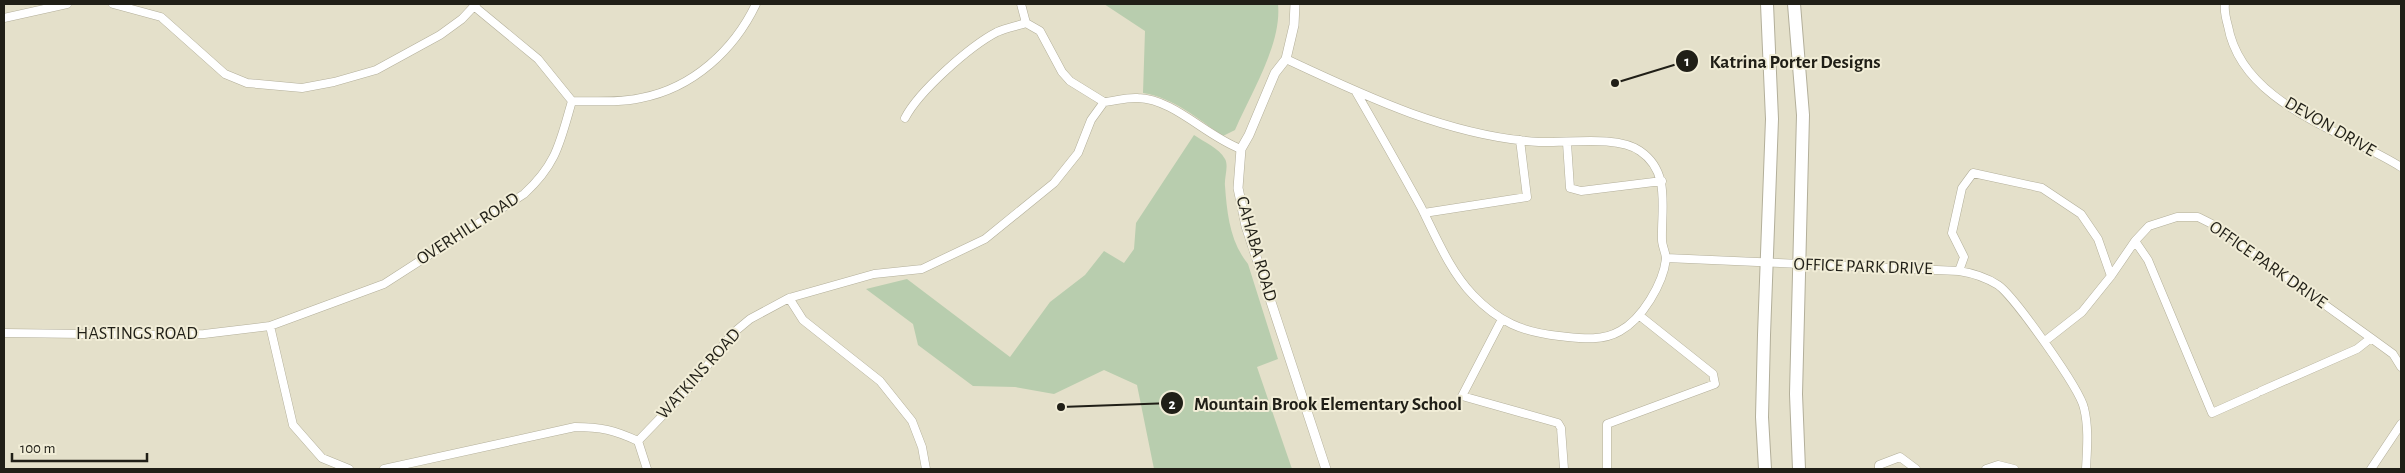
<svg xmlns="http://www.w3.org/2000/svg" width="2405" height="473" font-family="'Alegreya Sans',sans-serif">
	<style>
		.green { fill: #b8cdae }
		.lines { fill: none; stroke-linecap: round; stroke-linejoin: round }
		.minor-casing { stroke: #b3af9a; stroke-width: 9 }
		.tertiary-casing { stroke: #b3af9a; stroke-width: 10 }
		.trunk-casing { stroke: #b3af9a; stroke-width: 14 }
		.minor { stroke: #fff; stroke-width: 8 }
		.tertiary { stroke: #fff; stroke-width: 9 }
		.trunk { stroke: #fff; stroke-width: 12 }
		.labels { text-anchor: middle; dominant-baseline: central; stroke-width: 4; stroke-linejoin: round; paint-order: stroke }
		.street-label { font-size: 18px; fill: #201f17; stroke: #f1edd7 }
		.leader { fill: none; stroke: #201f17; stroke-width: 2 }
		.callout-dot { fill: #201f17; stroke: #f1edd7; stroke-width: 2 }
		.mark-label { font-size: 15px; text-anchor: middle; font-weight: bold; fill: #fff }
		.callout-label { font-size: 19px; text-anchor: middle; font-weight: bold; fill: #201f17; stroke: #f1edd7; stroke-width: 4; stroke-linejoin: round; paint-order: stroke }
	</style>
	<rect width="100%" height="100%" fill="#e4e0ca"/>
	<!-- green -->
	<path class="green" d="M1104,4H1278C1282,44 1251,93 1235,130L1223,136C1198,119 1174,98 1143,93L1145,31Z
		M1194,135C1204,142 1219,148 1225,159C1229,166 1224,178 1225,186C1227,213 1230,242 1248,264L1278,359L1257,367L1292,469H1154L1137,385L1104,370L1054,394L1015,387L973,386L918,345L913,324L866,289L907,279L1010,357L1050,302L1085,275L1104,251L1124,263L1134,249L1136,223Z"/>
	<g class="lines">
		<defs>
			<path id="minor" d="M113,4L161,17L225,74L247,83L302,88L334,82L376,70L440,35L462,19L476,4
				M1021,4L1026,23
				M2225,4C2224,11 2226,19 2228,26C2242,104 2342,130 2401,167
				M475,7L538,59L572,101
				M4,18L67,4
				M1286,59C1367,97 1449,136 1539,142C1568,143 1618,135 1640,151C1671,172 1661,208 1662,240C1662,246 1666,253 1666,259C1663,284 1642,319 1620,331C1601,342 1579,338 1559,336C1522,332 1499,322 1473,295C1450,271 1436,237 1421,207C1400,169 1378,130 1356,92
				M572,101C595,101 618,103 641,98C693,88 734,50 756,4
				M905,118C919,91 970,46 997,32C1006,28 1017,26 1026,23L1040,31L1062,72L1070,81L1104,102
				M1567,143L1570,188L1581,191L1662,181
				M1424,213L1527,197L1520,140
				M2135,241L2148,260L2212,413L2257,393
				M1666,258L1959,271C1972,273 1987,278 1998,285C2014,296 2080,389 2084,408C2089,428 2087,449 2086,469
				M1959,271L1964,257L1952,233L1962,188L1973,173L2042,188L2081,214L2098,239L2111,276
				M789,298L803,320L880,381L912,421L922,447L926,469
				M1501,321L1462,396L1558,423L1561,428L1564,469
				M270,326L293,425L322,458L349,469
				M4,333L164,335L204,334L270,326L384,284L524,194C557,164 560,142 572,101
				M2045,341L2082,312L2111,276L2135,241L2149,226L2177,217H2198L2214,225L2371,338L2393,354L2401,367
				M2261,391L2357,349L2371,338
				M638,441L692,385L732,334L750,319L789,298L874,274L922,269L985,239L1054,183L1078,153L1091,120L1104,102C1115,101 1127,97 1138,98C1174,99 1207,137 1241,149
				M384,469L575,427C601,427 614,430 638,441L647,469
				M1607,469V424L1715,384L1713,374L1640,316
				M1879,469V465L1900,457L1916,469
				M1986,469L1998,465L2014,469
				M2371,469L2401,424"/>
			<path id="tertiary" d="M1295,4L1294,25L1286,59L1275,73L1249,135L1241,149L1238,188L1246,226L1326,469"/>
			<path id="trunk" d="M1794,4L1803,115L1796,394L1799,469
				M1765,469L1762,417L1764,335L1772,119L1767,4"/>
		</defs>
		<!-- minor casing -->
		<use href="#minor" class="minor-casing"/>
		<!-- tertiary casing -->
		<use href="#tertiary" class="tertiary-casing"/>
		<!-- trunk casing -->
		<use href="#trunk" class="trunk-casing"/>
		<!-- minor -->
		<use href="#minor" class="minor"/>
		<!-- tertiary -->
		<use href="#tertiary" class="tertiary"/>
		<!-- trunk -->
		<use href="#trunk" class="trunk"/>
	</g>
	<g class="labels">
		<!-- street labels -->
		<g class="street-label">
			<text transform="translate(2330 127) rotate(30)">DEVON DRIVE</text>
			<text transform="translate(468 229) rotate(-33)">OVERHILL ROAD</text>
			<text transform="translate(1256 249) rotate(74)">CAHABA ROAD</text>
			<text transform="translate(2268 265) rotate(35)">OFFICE PARK DRIVE</text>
			<text transform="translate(1863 267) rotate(2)">OFFICE PARK DRIVE</text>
			<text x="137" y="334">HASTINGS ROAD</text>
			<text transform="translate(699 374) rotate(-48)">WATKINS ROAD</text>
		</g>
	</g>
	<!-- callouts -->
	<path class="leader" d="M1615 83L1687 61M1061 407L1172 403"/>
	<g class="callout-dot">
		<circle cx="1615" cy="83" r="5"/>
		<circle cx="1061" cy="407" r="5"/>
		<circle cx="1687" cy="61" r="12"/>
		<circle cx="1172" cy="403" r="12"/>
	</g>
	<g class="mark-label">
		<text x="1687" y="66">1</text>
		<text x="1172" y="409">2</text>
	</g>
	<g class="callout-label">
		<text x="1795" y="68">Katrina Porter Designs</text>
		<text x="1328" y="410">Mountain Brook Elementary School</text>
	</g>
	<!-- border -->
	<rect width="2405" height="473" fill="none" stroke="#201f17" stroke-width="10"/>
	<!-- scale -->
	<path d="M12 453v8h135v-8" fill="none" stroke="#201f17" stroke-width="2.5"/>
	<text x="20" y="453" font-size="15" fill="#201f17" stroke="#f1edd7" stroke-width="4" paint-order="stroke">100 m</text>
</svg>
